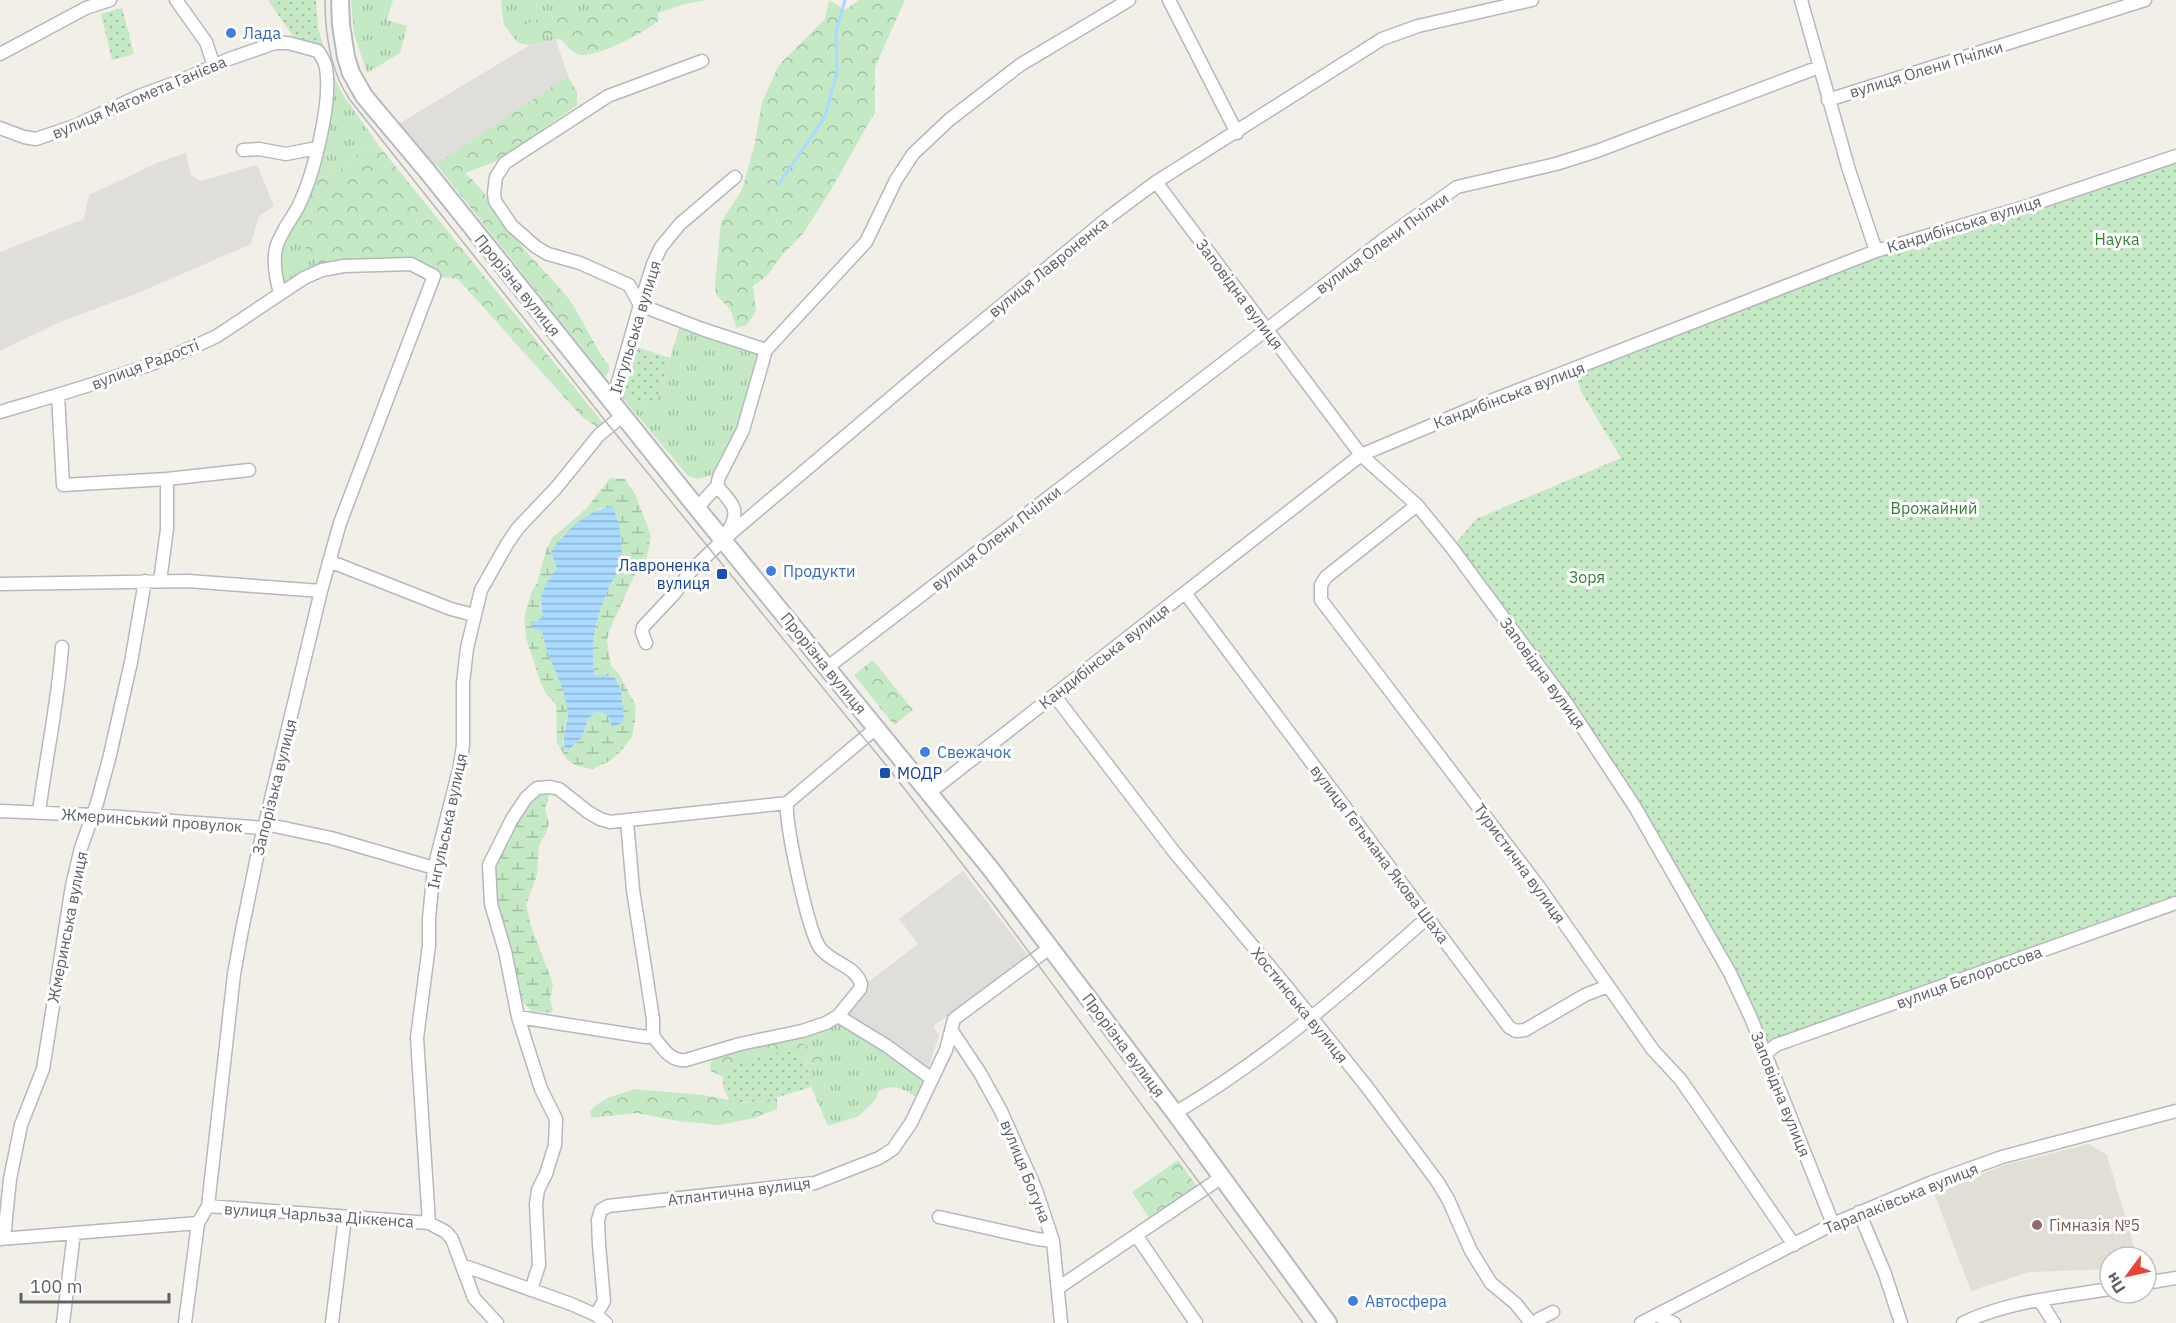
<svg xmlns="http://www.w3.org/2000/svg" width="2176" height="1323" font-family="'IBM Plex Sans',sans-serif">
	<style>
		.industrial { fill: #e0deda }
		.education { fill: #e1ded6 }
		.grass { fill: url(#grass-tufts) }
		.forest { fill: url(#forest-crowns) }
		.wetland { fill: url(#wetland-marsh); fill-rule: evenodd }
		.park { fill: url(#park-dots) }
		.water { fill: url(#water-rules) }
		.lines { fill: none; stroke-linecap: round; stroke-linejoin: round }
		.stream { stroke: #aadaff; stroke-width: 3 }
		.street-casing { stroke: #b5b8bc; stroke-width: 15 }
		.secondary-casing { stroke: #b6babf; stroke-width: 20 }
		.street { stroke: #fff; stroke-width: 12 }
		.secondary { stroke: #fff; stroke-width: 16 }
		.tram { stroke: #b6b7b8; stroke-width: 1.5 }
		.shop-dot { fill: #3f7fe0; stroke: #fff; stroke-width: 2 }
		.transit-dot { fill: #1a4fb4; stroke: #fff; stroke-width: 2 }
		.education-dot { fill: #8d6e63; stroke: #fff; stroke-width: 2 }
		.labels { text-anchor: middle; dominant-baseline: central; stroke-width: 6; stroke-linejoin: round; paint-order: stroke }
		.shop-label { font-size: 16px; fill: #366cbe; stroke: #fff; text-anchor: start }
		.street-label { font-size: 16px; fill: #5f6368; stroke: #fff }
		.park-label { font-size: 16px; fill: #348238; stroke: #fff }
		.transit-label { font-size: 16px; fill: #164399; stroke: #fff; text-anchor: end }
		.education-label { font-size: 16px; fill: #785e54; stroke: #fff; text-anchor: start }
	</style>
	<defs>
		<pattern id="grass-tufts" width="24" height="20" patternUnits="userSpaceOnUse" patternTransform="scale(1.5)"><rect width="24" height="20" fill="#c5e8c5"/><path d="M3 7l-1-3M5 7V3M7 7l1-3M15 17l-1-3M17 17v-4M19 17l1-3" fill="none" stroke="#a3c0a4"/></pattern>
		<pattern id="forest-crowns" width="20" height="18" patternUnits="userSpaceOnUse" patternTransform="scale(1.5)"><rect width="20" height="18" fill="#c5e8c5"/><path d="M2 6a3 3 0 1 1 6 0M12 15a3 3 0 1 1 6 0" fill="none" stroke="#a3c0a4"/></pattern>
		<pattern id="wetland-marsh" width="20" height="14" patternUnits="userSpaceOnUse" patternTransform="scale(1.5)"><rect width="20" height="14" fill="#c5e8c5"/><path d="M1 5h8M5 5V1M11 12h8M15 12V8" fill="none" stroke="#a3c0a4"/></pattern>
		<pattern id="park-dots" width="8" height="8" patternUnits="userSpaceOnUse" patternTransform="scale(1.5)"><rect width="8" height="8" fill="#c5e8c5"/><path d="M2 2h.1M6 6h.1" fill="none" stroke="#a3c0a4" stroke-width="1.8" stroke-linecap="round"/></pattern>
		<pattern id="water-rules" width="6" height="5" patternUnits="userSpaceOnUse" patternTransform="scale(1.5)"><rect width="6" height="5" fill="#aadaff"/><path d="M0 2.5h6" fill="none" stroke="#8eb4d2"/></pattern>
	</defs>
	<rect width="100%" height="100%" fill="#f1efe8"/>
	<!-- industrial -->
	<path class="industrial" d="M556,40L568,76L427,171L390,129L530,45Z
		M186,153L191,175L200,181L257,165L274,206L259,216L251,244L138,293L60,322L0,351V252L84,219L89,195L159,162Z
		M963,871L1033,962L954,1019L950,1014L933,1026L939,1035L928,1069L845,1013L868,982L918,944L899,919Z"/>
	<!-- education -->
	<path class="education" d="M2089,1144L2107,1155L2137,1257H2110V1269L2029,1272L1971,1291L1934,1193L2005,1165Z"/>
	<!-- grass -->
	<path class="grass" d="M351,0H393L387,20L407,26L400,53L367,73L354,34Z
		M501,0H707L685,4L612,28L530,45L518,43L504,25Z
		M332,72L342,93L379,146L362,149L349,164L328,176L309,178Z
		M298,205L322,270L280,293L275,254Z
		M681,321L766,350L722,472L698,479L688,476L621,396L656,406Z
		M838,1016L932,1079L921,1100C906,1091 894,1081 878,1092L876,1099L859,1116L828,1126L811,1087L806,1062L813,1064L822,1055L786,1034Z"/>
	<!-- forest -->
	<path class="forest" d="M596,0H655L659,20C646,32 598,57 581,55C571,53 563,41 556,34L528,39L522,32L524,25L540,19L584,13Z
		M829,0L845,10L859,0H905L875,67V112L829,193L804,232L778,260L768,275L753,286L756,311L747,325L737,328L730,309L716,295L715,284L721,222L742,190L755,143L762,102L779,65L825,19Z
		M568,76L577,92V105L502,159L465,173C490,195 504,224 525,250C539,267 555,281 568,298C584,320 593,345 609,366V371L605,377L436,164Z
		M379,146L607,428L603,431L582,417L458,279L434,276L411,264L322,270L306,250L300,225L298,205L309,178L328,176L349,164L362,149Z
		M873,660L913,710L894,725L854,675Z
		M786,1034L822,1055V1062C808,1066 801,1059 790,1051L729,1073L723,1077L711,1071L710,1064L720,1050Z
		M635,1089L703,1095L745,1103L777,1098V1109L754,1118L719,1125L678,1121L636,1113L591,1118L590,1111L596,1105L610,1097Z
		M1178,1160L1200,1191L1153,1224L1132,1192Z"/>
	<!-- wetland -->
	<path class="wetland" d="M610,478L625,479L636,496L651,536L647,557L635,574L609,631L607,641L611,666L619,674L636,706L635,721L632,737L620,752L610,761L592,769L577,766L567,760L557,743L556,705L545,692L540,681L526,638L524,618L532,591L537,583L547,548L552,538L586,509ZM601,508L616,513C619,529 619,562 614,578C612,585 607,591 604,598C595,623 590,651 595,676L615,678L621,689L624,721L610,724L608,715L596,711L588,719L582,737L570,750L563,743L568,707L563,689L544,642L542,631L536,621L543,617L540,606L549,578L557,569L551,552L563,535Z
		M541,790L550,793L545,809L549,822L546,833L539,845L537,875L526,905L531,926L553,984L550,999L553,1010L550,1013L532,1011L520,999L497,912L494,865L524,804Z"/>
	<!-- park -->
	<path class="park" d="M268,0H316L318,27L326,56L299,45Z
		M122,8L134,54L112,60L101,14Z
		M2176,156V903L1765,1054L1751,1018L1635,807L1452,548L1476,519L1621,458L1583,395L1573,370L1876,251Z
		M636,347L670,358L656,406L621,396Z
		M790,1051L806,1062L811,1087C785,1095 758,1105 730,1101L723,1088V1077L740,1064L753,1057Z"/>
	<!-- water -->
	<path class="water" d="M612,506C620,520 623,544 621,560C620,571 612,580 608,590C596,616 589,648 595,676L604,675L615,678L621,689L624,721L612,728L608,715L596,711L588,719L582,737L569,750L565,748C561,735 570,721 567,707C563,680 546,658 542,631L533,629L531,624L543,617C538,599 544,582 557,569L551,552C565,531 587,511 612,506Z"/>
	<g class="lines">
		<!-- stream -->
		<path class="stream" d="M778,185L825,117L837,72L836,32L845,0"/>
		<defs>
			<path id="street" d="M176,0L206,42L214,66
				M1169,0L1237,133
				M1801,0L1849,170L1876,251
				M0,54L86,8L110,0
				M702,61L608,96L511,159L505,163L496,177L494,193L495,201L512,226L536,247L548,254L580,263L629,285L640,305L702,329L766,350
				M1828,100L2145,0
				M0,128L24,137L36,139L77,125L139,96L180,81L229,59L275,43H288L318,51C321,56 325,61 326,68C332,103 314,174 298,207C291,220 280,233 276,248C273,262 276,279 280,293
				M243,150L259,149L286,154L317,148
				M1156,182L1361,455L1417,505L1452,548L1567,704L1635,807L1730,973L1751,1018L1833,1224
				M58,395L63,485L167,479L249,470
				M612,403L640,305L653,264L661,247L680,224L735,177
				M0,412C74,390 147,370 217,336L304,278L322,270L344,266L411,264L434,276L340,523L321,591L257,857L242,930L234,974L208,1206L198,1223L185,1323
				M1417,505L1326,577L1321,585V600L1539,887L1653,1050L1680,1079L1703,1112L1794,1245
				M697,508L717,486
				M728,531C742,509 731,503 717,486L719,477L743,430L766,350L866,242L896,180L913,154L949,120L1020,65L1129,0
				M329,561L451,609L474,615
				M160,581L167,529V479
				M0,584L188,581L321,591
				M1185,593L1509,1027L1516,1031L1525,1030L1585,995L1608,986
				M646,643L642,632L643,627L674,594L690,572L723,540L940,356L1109,217L1156,182L1382,39L1418,26L1532,0
				M828,667L1383,240L1457,187L1556,164L1597,151L1819,67
				M1054,695L1175,853L1287,987L1367,1087L1437,1181L1448,1199L1471,1251L1491,1283L1516,1304L1531,1323
				M929,793L1361,455L1475,407L1876,251L2028,206L2176,156
				M0,811L93,815L264,828
				M39,812C46,757 58,703 62,647
				M265,824L331,838L434,868
				M838,1016L887,1046L932,1079
				M518,1017L646,1037L653,1036V1019L633,890L627,821
				M952,1031L980,1073L1001,1111L1036,1190L1053,1241L1061,1323
				M653,1036C662,1047 670,1062 686,1060L740,1044L802,1031L826,1023L838,1016L860,989L861,984C855,965 831,963 820,948C808,931 785,824 787,803
				M1765,1054L1776,1045L2176,903
				M1175,1113C1269,1057 1346,990 1427,918
				M208,1206L429,1223L446,1232L452,1239L474,1298L497,1323
				M1859,1212L1885,1274L1901,1323
				M939,1217L1037,1239L1053,1241
				M429,1223L417,1038L429,945V918L434,868L460,766L463,745V683L467,648L481,590L507,544L518,528L556,488L599,435L622,416
				M1136,1235L1196,1323
				M4,1238L10,1179L21,1125L43,1069L72,886L81,848L97,803L109,759L131,662L145,581
				M0,1239L198,1223
				M462,1265L571,1304L596,1315L606,1323
				M2146,1283L2176,1278
				M1058,1288L1222,1177
				M531,1290L539,1265L536,1204L538,1190L546,1174L555,1145L556,1119L541,1089L518,1017L505,951L491,904L489,865L512,819L526,798L537,788L550,787L559,789L588,812L600,819L610,822L787,803L876,728
				M2040,1301L2054,1323
				M596,1315L604,1301L599,1245L598,1220L601,1210L608,1206L815,1183L879,1158L893,1149L911,1123L946,1050L954,1019L1051,947
				M1656,1315L1674,1323
				M63,1323L74,1233
				M332,1323L345,1217
				M1537,1323L1539,1319L1553,1312
				M1641,1323L1833,1224L1930,1183L2002,1157L2176,1111
				M1963,1323C2008,1301 2061,1297 2110,1289"/>
			<path id="secondary" d="M340,0L341,25L346,57L351,73L364,96L427,171L705,518L990,868L1175,1113L1328,1323"/>
		</defs>
		<!-- street casing -->
		<use href="#street" class="street-casing"/>
		<!-- secondary casing -->
		<use href="#secondary" class="secondary-casing"/>
		<!-- street -->
		<use href="#street" class="street"/>
		<!-- secondary -->
		<use href="#secondary" class="secondary"/>
		<!-- tram -->
		<path class="tram" d="M325,0C325,35 330,71 350,100L611,428L890,770L997,909L1303,1323"/>
	</g>
	<!-- markers -->
	<g class="shop-dot">
		<circle cx="231" cy="33" r="6"/>
		<circle cx="771" cy="571" r="6"/>
		<circle cx="925" cy="752" r="6"/>
		<circle cx="1353" cy="1301" r="6"/>
	</g>
	<g class="transit-dot">
		<rect x="716" y="568" width="12" height="12" rx="3"/>
		<rect x="879" y="767" width="12" height="12" rx="3"/>
	</g>
	<circle class="education-dot" cx="2037" cy="1225" r="6"/>
	<g class="labels">
		<!-- shop labels -->
		<g class="shop-label">
			<text x="243" y="33">Лада</text>
			<text x="783" y="571">Продукти</text>
			<text x="937" y="752">Свежачок</text>
			<text x="1365" y="1301">Автосфера</text>
		</g>
		<!-- street labels -->
		<g class="street-label">
			<text transform="translate(1926 69) rotate(-17)">вулиця Олени Пчілки</text>
			<text transform="translate(139 97) rotate(-23)">вулиця Магомета Ганієва</text>
			<text transform="translate(1964 224) rotate(-17)">Кандибінська вулиця</text>
			<text transform="translate(1382 243) rotate(-36)">вулиця Олени Пчілки</text>
			<text transform="translate(1048 267) rotate(-39)">вулиця Лавроненка</text>
			<text transform="translate(518 285) rotate(51)">Прорізна вулиця</text>
			<text transform="translate(1240 294) rotate(53)">Заповідна вулиця</text>
			<text transform="translate(635 327) rotate(-73)">Інгульська вулиця</text>
			<text transform="translate(145 364) rotate(-21)">вулиця Радості</text>
			<text transform="translate(1509 395) rotate(-21)">Кандибінська вулиця</text>
			<text transform="translate(996 538) rotate(-38)">вулиця Олени Пчілки</text>
			<text transform="translate(1104 656) rotate(-38)">Кандибінська вулиця</text>
			<text transform="translate(824 663) rotate(51)">Прорізна вулиця</text>
			<text transform="translate(1543 673) rotate(54)">Заповідна вулиця</text>
			<text transform="translate(274 787) rotate(-76)">Запорізька вулиця</text>
			<text transform="translate(152 820) rotate(4)">Жмеринський провулок</text>
			<text transform="translate(447 821) rotate(-78)">Інгульська вулиця</text>
			<text transform="translate(1380 854) rotate(53)">вулиця Гетьмана Якова Шаха</text>
			<text transform="translate(1520 863) rotate(54)">Туристична вулиця</text>
			<text transform="translate(67 927) rotate(-79)">Жмеринська вулиця</text>
			<text transform="translate(1969 977) rotate(-20)">вулиця Бєлороссова</text>
			<text transform="translate(1300 1005) rotate(51)">Хостинська вулиця</text>
			<text transform="translate(1124 1045) rotate(53)">Прорізна вулиця</text>
			<text transform="translate(1781 1094) rotate(68)">Заповідна вулиця</text>
			<text transform="translate(1026 1171) rotate(68)">вулиця Богуна</text>
			<text transform="translate(739 1191) rotate(-7)">Атлантична вулиця</text>
			<text transform="translate(1901 1198) rotate(-22)">Тарапаківська вулиця</text>
			<text transform="translate(319 1215) rotate(4)">вулиця Чарльза Діккенса</text>
		</g>
		<!-- park labels -->
		<g class="park-label">
			<text x="2117" y="239">Наука</text>
			<text x="1934" y="508">Врожайний</text>
			<text x="1587" y="577">Зоря</text>
		</g>
		<!-- transit labels -->
		<g class="transit-label">
			<text x="710" y="565">Лавроненка<tspan x="710" dy="18">вулиця</tspan></text>
			<text x="897" y="773" text-anchor="start">МОДР</text>
		</g>
		<!-- education labels -->
		<g class="education-label">
			<text x="2049" y="1225">Гімназія №5</text>
		</g>
	</g>
	<!-- north arrow -->
	<g transform="translate(2128 1275) rotate(237)"><circle r="28" fill="#ffffff" stroke="#bfc1c3" stroke-width="1.5"/>
	<path d="M0-4.5L10 22L0 15L-10 22Z" fill="#ea4335"/>
	<text y="-9" font-size="16" font-weight="bold" text-anchor="middle" fill="#5f6368">Пн</text>
	</g>
	<!-- scale -->
	<path d="M21 1293v9h148v-9" fill="none" stroke="#5f6368" stroke-width="3"/>
	<text x="30" y="1293" font-size="18" fill="#5f6368" stroke="#ffffff" stroke-width="4.5" paint-order="stroke">100 m</text>
</svg>
